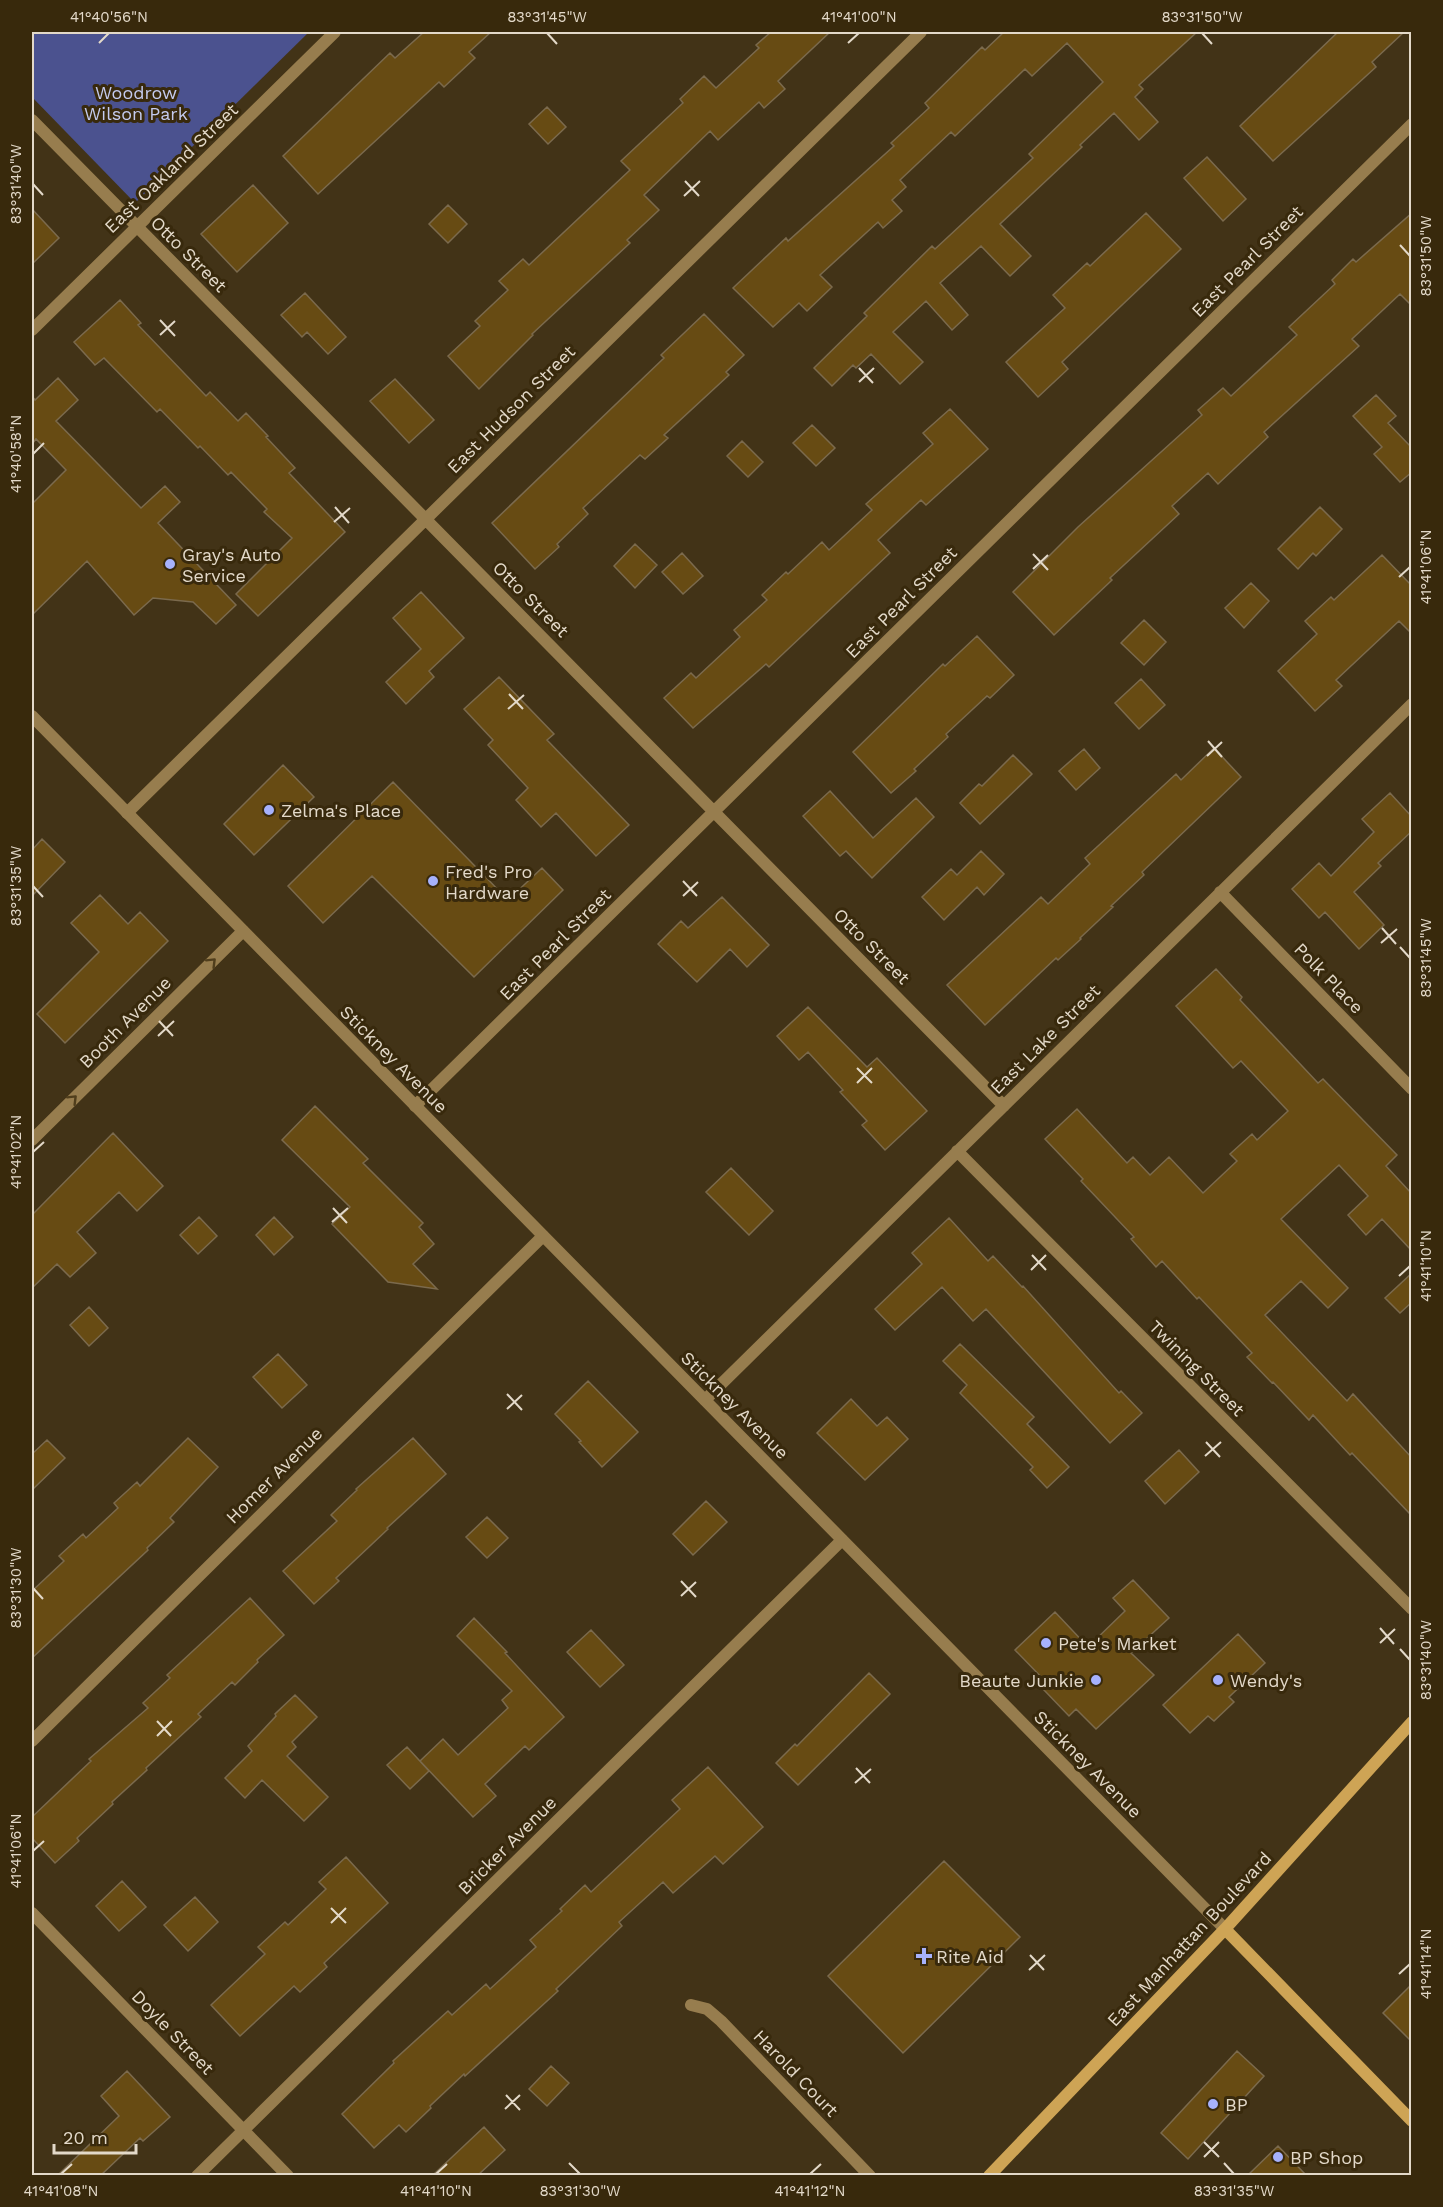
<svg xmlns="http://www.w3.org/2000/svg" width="1443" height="2207" font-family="'Work Sans',sans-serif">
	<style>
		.green { fill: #4b528f }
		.building { fill: #674b13; stroke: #7b6a4d; stroke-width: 1.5 }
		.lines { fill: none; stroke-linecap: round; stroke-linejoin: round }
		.minor { stroke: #977d4e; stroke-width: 12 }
		.tertiary { stroke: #977d4e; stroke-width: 12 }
		.secondary { stroke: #cea455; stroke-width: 12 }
		.oneway { stroke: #503e1c }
		.ticks { fill: none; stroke: #e3d9c9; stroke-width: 2 }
		.poi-dot { fill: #a6b1fc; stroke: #38290c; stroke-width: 2 }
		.labels { text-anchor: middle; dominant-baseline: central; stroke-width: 6; stroke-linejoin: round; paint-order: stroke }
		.park-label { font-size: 18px; fill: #c4cbef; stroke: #38290c }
		.street-label { font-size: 18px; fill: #e3d9c9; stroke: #38290c }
		.poi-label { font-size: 18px; fill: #e3d9c9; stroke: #38290c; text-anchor: start }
		.neatline { fill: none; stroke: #e3d9c9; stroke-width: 2 }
		.ticks-label { font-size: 15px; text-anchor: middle; fill: #e3d9c9 }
	</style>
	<rect width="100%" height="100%" fill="#423317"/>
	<!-- green -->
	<path class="green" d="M32,32H309L135,203L32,97Z"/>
	<!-- building -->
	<path class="building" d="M424,32H491L469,52L475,58L444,87L439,82L318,194L283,156L390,53L395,58Z
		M771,32H830L778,81L785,89L764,108L759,102L718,140L710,131L644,195L659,210L627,240L630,243L532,334L533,335L479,389L448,356L480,326L475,321L508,290L499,281L523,259L529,265L630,170L621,161L683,103L680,99L704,76L716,88L759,48L756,45Z
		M1004,32H1197L1139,85L1143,89L1135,97L1158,122L1139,140L1114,113L1080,145L1082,147L1000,224L1031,256L1010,276L981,246L940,283L968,315L952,330L926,301L893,332L923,362L900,384L871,354L856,368L853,365L832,386L814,368L867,316L864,313L932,246L935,249L1033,158L1029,154L1103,82L1067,43L1032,76L1025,69L955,136L951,132L900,180L906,187L892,200L902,211L883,228L878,222L820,275L832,287L807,311L799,303L773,327L733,288L786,238L788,241L894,146L891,143L929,108L925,103L982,47L985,50Z
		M1338,32H1404L1372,62L1376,67L1273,161L1240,126Z
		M547,107L566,127L548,144L529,124Z
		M1207,157L1246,199L1223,221L1184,178Z
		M253,185L288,223L237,272L201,234Z
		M448,205L467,224L448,243L429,224Z
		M32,209L59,238L32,264Z
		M1146,213L1181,249L1062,362L1068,369L1038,397L1006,362L1065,308L1053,295L1087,263L1090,266Z
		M1412,213V306L1400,294L1352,339L1359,346L1264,432L1268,437L1218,484L1208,473L1172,506L1179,514L1110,578L1112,580L1054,635L1013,592L1078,527L1202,415L1198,410L1223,388L1231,396L1297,335L1289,327L1335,284L1332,280L1353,259L1356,262Z
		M305,293L346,337L328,354L307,332L302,337L281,315Z
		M120,300L141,323L138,325L206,396L210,392L238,421L246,413L268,436L266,437L295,468L289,473L345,532L258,616L236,594L292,538L264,512L267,509L231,472L228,475L200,446L198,448L160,409L157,412L104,358L95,365L74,342Z
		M704,314L744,355L726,372L729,375L664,435L668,438L645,459L640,455L583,508L588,514L557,544L559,547L535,569L492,523L664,358L661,355Z
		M58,378L78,400L56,421L141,508L165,486L180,502L158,523L236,605L216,624L193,602L153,598L134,615L87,561L32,615V504L66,470L36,439L32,444V396L35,400Z
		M395,379L434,420L409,443L370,401Z
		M1376,395L1396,416L1388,423L1412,448V472L1400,482L1374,454L1382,447L1353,416Z
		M950,409L988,449L926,505L921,500L878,540L890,553L769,667L766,664L693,728L664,698L691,673L696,678L740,637L734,630L767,600L762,595L786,572L788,574L822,542L829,550L872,510L866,504L933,444L923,433Z
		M812,425L835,448L816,466L793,443Z
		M742,441L763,462L748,477L727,456Z
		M1320,507L1342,529L1316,556L1313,553L1298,569L1278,549Z
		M635,544L657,565L635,588L614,566Z
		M682,553L703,576L683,594L662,572Z
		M1382,555L1412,586V634L1399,621L1336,680L1342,686L1315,711L1278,671L1317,634L1305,621L1331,597L1334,600Z
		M1251,583L1269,601L1244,628L1225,608Z
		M421,592L464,638L429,671L434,677L406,704L386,682L421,649L393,618Z
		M1144,620L1166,642L1144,665L1121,643Z
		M977,636L1014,675L990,698L987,696L946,734L948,737L914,769L916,771L891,793L853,752L943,664L945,666Z
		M499,677L554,734L547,740L629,825L596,856L556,813L541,827L516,800L528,788L488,745L493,740L464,709Z
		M1141,679L1165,705L1139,729L1115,703Z
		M1214,748L1241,777L1142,872L1144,875L1111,906L1113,907L1080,938L1081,939L1058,960L1056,958L985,1025L947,985L1041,897L1048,904L1090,864L1085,858L1176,774L1181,780Z
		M1084,749L1100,768L1076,790L1059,771Z
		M1013,755L1032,774L980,824L960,803L979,784L982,786Z
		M283,765L314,797L254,855L224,824Z
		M393,782L508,900L542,868L563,890L474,977L372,876L323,923L288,886Z
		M830,791L873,838L916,798L934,817L872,878L846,851L840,856L803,816Z
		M1390,793L1412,817V831L1378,863L1381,866L1354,892L1384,925L1359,949L1325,912L1319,918L1292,889L1319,863L1331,876L1374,832L1362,819Z
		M42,839L65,862L32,896V850Z
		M981,851L1004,874L984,895L977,887L944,920L922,897L951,869L957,875Z
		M100,895L128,924L140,912L168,941L65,1043L37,1014L99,952L71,923Z
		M722,897L769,945L747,967L730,949L697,982L658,944L681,921L688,928Z
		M1216,969L1242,997L1240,1000L1318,1083L1323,1079L1397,1155L1386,1166L1412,1194V1251L1382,1219L1366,1235L1348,1215L1368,1196L1339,1165L1281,1219L1348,1288L1328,1308L1301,1281L1265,1315L1347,1401L1353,1394L1412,1458V1516L1352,1453L1350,1455L1313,1415L1309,1420L1273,1382L1272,1383L1247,1357L1252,1353L1199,1297L1197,1299L1162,1261L1156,1267L1131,1239L1134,1237L1081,1181L1083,1179L1045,1139L1077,1109L1127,1163L1133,1157L1150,1175L1169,1157L1203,1193L1237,1161L1230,1154L1252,1134L1257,1140L1288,1111L1241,1061L1233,1068L1176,1006Z
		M808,1007L867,1067L877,1058L927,1111L885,1150L862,1125L867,1121L840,1092L843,1090L808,1052L799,1060L777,1036Z
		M315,1106L368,1159L363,1163L423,1223L419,1227L434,1244L413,1264L437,1289L388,1282L332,1224L350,1207L282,1140Z
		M113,1133L163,1186L137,1211L119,1192L77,1232L96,1253L70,1277L57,1264L32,1288V1215Z
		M731,1168L773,1211L749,1235L706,1192Z
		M199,1217L217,1236L198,1254L180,1235Z
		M274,1217L293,1237L274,1255L256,1235Z
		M949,1218L988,1261L993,1256L1022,1287L1023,1286L1119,1393L1121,1391L1142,1413L1110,1443L986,1309L973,1321L942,1287L895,1330L875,1309L922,1264L912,1253Z
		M1412,1273V1302L1400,1313L1385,1298Z
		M89,1307L108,1328L89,1346L70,1325Z
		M960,1344L1034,1417L1027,1424L1069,1467L1047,1488L1030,1470L1033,1467L960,1393L967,1385L943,1361Z
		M278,1354L307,1385L282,1408L253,1377Z
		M588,1381L638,1432L602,1467L579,1442L581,1441L555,1414Z
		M851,1399L877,1426L887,1417L908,1439L865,1480L817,1433Z
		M188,1438L218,1467L170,1518L174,1522L147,1548L148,1550L32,1658V1591L64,1561L59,1556L83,1534L86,1538L118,1508L114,1503L137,1482L140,1486Z
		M413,1438L446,1474L387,1528L388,1529L336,1578L339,1581L314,1604L283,1571L337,1521L331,1515L357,1490L356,1489Z
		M47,1440L65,1458L32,1490V1454Z
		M1179,1450L1199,1472L1165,1504L1145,1481Z
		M706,1501L727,1522L693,1555L673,1534Z
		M487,1517L508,1538L487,1558L466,1537Z
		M1133,1580L1169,1618L1131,1653L1154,1675L1096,1729L1076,1709L1069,1716L1044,1690L1049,1685L1015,1650L1055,1612L1088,1647L1125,1611L1113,1598Z
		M250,1598L284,1635L257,1660L258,1662L235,1685L232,1682L198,1714L201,1717L146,1768L147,1770L112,1802L113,1804L77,1838L79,1841L55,1863L32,1838V1817L91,1761L89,1759L148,1708L143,1703L170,1678L167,1675Z
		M474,1618L507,1652L505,1653L564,1717L529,1750L525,1746L485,1784L496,1796L473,1817L420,1761L443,1739L458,1755L508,1708L502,1700L512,1691L457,1636Z
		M591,1630L624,1665L600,1687L567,1652Z
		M1238,1634L1265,1663L1229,1697L1234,1702L1214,1721L1208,1716L1190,1733L1163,1705Z
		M869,1673L890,1694L798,1785L776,1763L795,1744L797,1746Z
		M295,1695L317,1717L292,1742L296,1747L287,1756L328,1797L304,1821L262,1780L245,1798L225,1778L252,1751L248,1746L276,1716L275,1714Z
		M407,1747L429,1771L410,1789L387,1765Z
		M708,1767L763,1827L723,1864L715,1856L673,1893L663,1882L619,1922L622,1926L556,1989L558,1991L465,2076L464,2074L430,2106L431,2108L406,2132L399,2125L374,2148L342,2114L394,2063L393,2061L448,2011L452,2015L486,1984L490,1989L536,1947L530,1940L562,1911L560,1909L585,1885L591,1892L680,1809L672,1800Z
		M346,1857L388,1903L324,1963L327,1967L300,1992L294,1986L240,2036L211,2005L265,1954L258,1947L285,1922L288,1925L326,1889L319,1882Z
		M944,1861L1020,1937L903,2053L828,1976Z
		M122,1881L146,1907L119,1931L96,1906Z
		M195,1897L218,1922L188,1951L164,1925Z
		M1412,1984V2042L1383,2013Z
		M1237,2051L1264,2076L1188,2159L1161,2133Z
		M551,2066L569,2083L547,2106L529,2089Z
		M127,2071L170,2117L143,2141L140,2138L101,2175H58L119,2116L101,2096Z
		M484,2127L505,2150L478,2175H433Z
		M1278,2146L1306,2175H1248Z"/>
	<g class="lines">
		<!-- minor -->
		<path class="minor" d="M32,120L1004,1106
			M32,330L335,32
			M127,813L921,32
			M1220,892L1412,1089
			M415,1106L1412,124
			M32,1140L243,931
			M957,1151L1412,1609
			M705,1400L1412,704
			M32,1741L543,1236
			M32,1913L288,2176
			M691,2005L707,2009L721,2021L870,2176
			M197,2176L842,1540"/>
		<!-- tertiary -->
		<path class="tertiary" d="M32,716L1225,1929"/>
		<!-- secondary -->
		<path class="secondary" d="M1225,1929L1412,2121
			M989,2176L1225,1929L1412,1722"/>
	</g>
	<!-- one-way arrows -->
	<defs><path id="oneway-chevron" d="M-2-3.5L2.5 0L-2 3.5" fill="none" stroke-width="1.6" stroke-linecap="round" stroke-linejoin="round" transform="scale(1.5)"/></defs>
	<g class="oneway">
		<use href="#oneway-chevron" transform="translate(212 962) rotate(-45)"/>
		<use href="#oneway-chevron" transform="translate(73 1099) rotate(-45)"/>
	</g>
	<!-- ticks -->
	<path class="ticks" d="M547,33L557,44M1202,33L1212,44M99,43L109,33M848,43L859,33M685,181L699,196M33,184L43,195M684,196L700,181M1400,245L1410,256M160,320L175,336M160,335L175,321M859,368L873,383M859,382L874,368M33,454L44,443M335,507L349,523M334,522L350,508M1033,554L1048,570M1033,569L1048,555M1399,577L1410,567M509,694L523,709M508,709L524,695M1208,741L1222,757M1207,756L1222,742M683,881L697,896M33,886L43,897M683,896L698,882M1382,928L1396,944M1381,943L1397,929M1400,947L1410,958M159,1021L173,1036M158,1036L174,1021M857,1068L872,1083M857,1083L872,1068M33,1152L44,1142M333,1208L347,1223M332,1222L348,1208M1032,1255L1046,1270M1031,1270L1046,1255M1399,1276L1410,1266M507,1394L522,1410M507,1409L522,1395M1206,1442L1220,1457M1205,1456L1221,1442M681,1581L696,1597M33,1588L43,1599M681,1596L696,1582M1380,1628L1394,1644M1380,1643L1395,1629M1400,1649L1410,1660M157,1721L171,1736M157,1736L172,1721M856,1768L870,1783M855,1783L871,1769M33,1851L44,1841M331,1908L346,1923M331,1923L346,1908M1030,1955L1044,1970M1029,1970L1045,1955M1399,1974L1410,1964M506,2095L520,2110M505,2109L520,2095M1204,2142L1219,2157M1204,2157L1219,2142M569,2163L580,2174M1224,2163L1234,2174M61,2174L72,2164M436,2174L447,2164M810,2174L821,2164"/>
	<!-- markers -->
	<g class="poi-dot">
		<circle cx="170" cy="564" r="6"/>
		<circle cx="269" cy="810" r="6"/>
		<circle cx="433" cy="881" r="6"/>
		<circle cx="1046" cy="1643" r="6"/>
		<circle cx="1096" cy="1680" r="6"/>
		<circle cx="1218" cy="1680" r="6"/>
		<path d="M921 1947h6v6h6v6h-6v6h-6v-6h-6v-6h6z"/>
		<circle cx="1213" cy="2104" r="6"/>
		<circle cx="1278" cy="2157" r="6"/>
	</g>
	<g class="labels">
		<!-- park labels -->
		<g class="park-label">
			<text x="136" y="92">Woodrow<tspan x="136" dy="21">Wilson Park</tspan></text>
		</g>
		<!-- street labels -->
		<g class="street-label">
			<text transform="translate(171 168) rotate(-44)">East Oakland Street</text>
			<text transform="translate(189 254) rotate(45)">Otto Street</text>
			<text transform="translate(1247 261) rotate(-45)">East Pearl Street</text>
			<text transform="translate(511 409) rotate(-45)">East Hudson Street</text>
			<text transform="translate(531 599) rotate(45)">Otto Street</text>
			<text transform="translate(901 602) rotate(-45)">East Pearl Street</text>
			<text transform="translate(555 944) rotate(-45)">East Pearl Street</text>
			<text transform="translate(872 946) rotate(45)">Otto Street</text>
			<text transform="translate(1329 978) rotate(46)">Polk Place</text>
			<text transform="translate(125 1022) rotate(-45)">Booth Avenue</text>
			<text transform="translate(1045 1039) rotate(-45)">East Lake Street</text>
			<text transform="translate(394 1059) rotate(45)">Stickney Avenue</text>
			<text transform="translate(1197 1368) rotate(45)">Twining Street</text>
			<text transform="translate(735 1405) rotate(45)">Stickney Avenue</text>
			<text transform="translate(274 1475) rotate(-45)">Homer Avenue</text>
			<text transform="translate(1088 1764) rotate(45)">Stickney Avenue</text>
			<text transform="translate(507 1845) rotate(-45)">Bricker Avenue</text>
			<text transform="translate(1189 1939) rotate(-47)">East Manhattan Boulevard</text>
			<text transform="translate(173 2032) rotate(46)">Doyle Street</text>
			<text transform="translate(796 2073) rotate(46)">Harold Court</text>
		</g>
		<!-- poi labels -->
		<g class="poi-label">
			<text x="182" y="554">Gray's Auto<tspan x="182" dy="21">Service</tspan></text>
			<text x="281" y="810">Zelma's Place</text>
			<text x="445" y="871">Fred's Pro<tspan x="445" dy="21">Hardware</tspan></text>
			<text x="1058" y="1643">Pete's Market</text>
			<text x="1084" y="1680" text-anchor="end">Beaute Junkie</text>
			<text x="1230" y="1680">Wendy's</text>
			<text x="936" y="1956">Rite Aid</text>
			<text x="1225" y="2104">BP</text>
			<text x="1290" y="2157">BP Shop</text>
		</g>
	</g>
	<!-- border -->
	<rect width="1443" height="2207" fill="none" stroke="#38290c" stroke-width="66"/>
	<!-- scale -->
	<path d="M54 2144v9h82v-9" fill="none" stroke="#e3d9c9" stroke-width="3"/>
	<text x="63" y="2144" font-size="18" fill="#e3d9c9" stroke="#38290c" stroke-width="4.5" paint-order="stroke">20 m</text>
	<rect x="33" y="33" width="1377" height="2141" class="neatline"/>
	<g class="ticks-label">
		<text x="109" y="22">41°40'56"N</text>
		<text x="547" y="22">83°31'45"W</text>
		<text x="859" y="22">41°41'00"N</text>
		<text x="1202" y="22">83°31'50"W</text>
		<text transform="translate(16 184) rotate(-90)" y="5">83°31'40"W</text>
		<text transform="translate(1426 256) rotate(-90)" y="5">83°31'50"W</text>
		<text transform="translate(16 454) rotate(-90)" y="5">41°40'58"N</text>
		<text transform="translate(1426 567) rotate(-90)" y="5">41°41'06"N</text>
		<text transform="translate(16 886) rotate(-90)" y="5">83°31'35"W</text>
		<text transform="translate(1426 958) rotate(-90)" y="5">83°31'45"W</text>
		<text transform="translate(16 1152) rotate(-90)" y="5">41°41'02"N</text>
		<text transform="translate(1426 1266) rotate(-90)" y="5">41°41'10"N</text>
		<text transform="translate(16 1588) rotate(-90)" y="5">83°31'30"W</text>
		<text transform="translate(1426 1660) rotate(-90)" y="5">83°31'40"W</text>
		<text transform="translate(16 1851) rotate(-90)" y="5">41°41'06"N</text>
		<text transform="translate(1426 1964) rotate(-90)" y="5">41°41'14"N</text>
		<text x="61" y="2196">41°41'08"N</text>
		<text x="436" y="2196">41°41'10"N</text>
		<text x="580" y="2196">83°31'30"W</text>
		<text x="810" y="2196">41°41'12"N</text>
		<text x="1234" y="2196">83°31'35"W</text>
	</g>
</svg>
